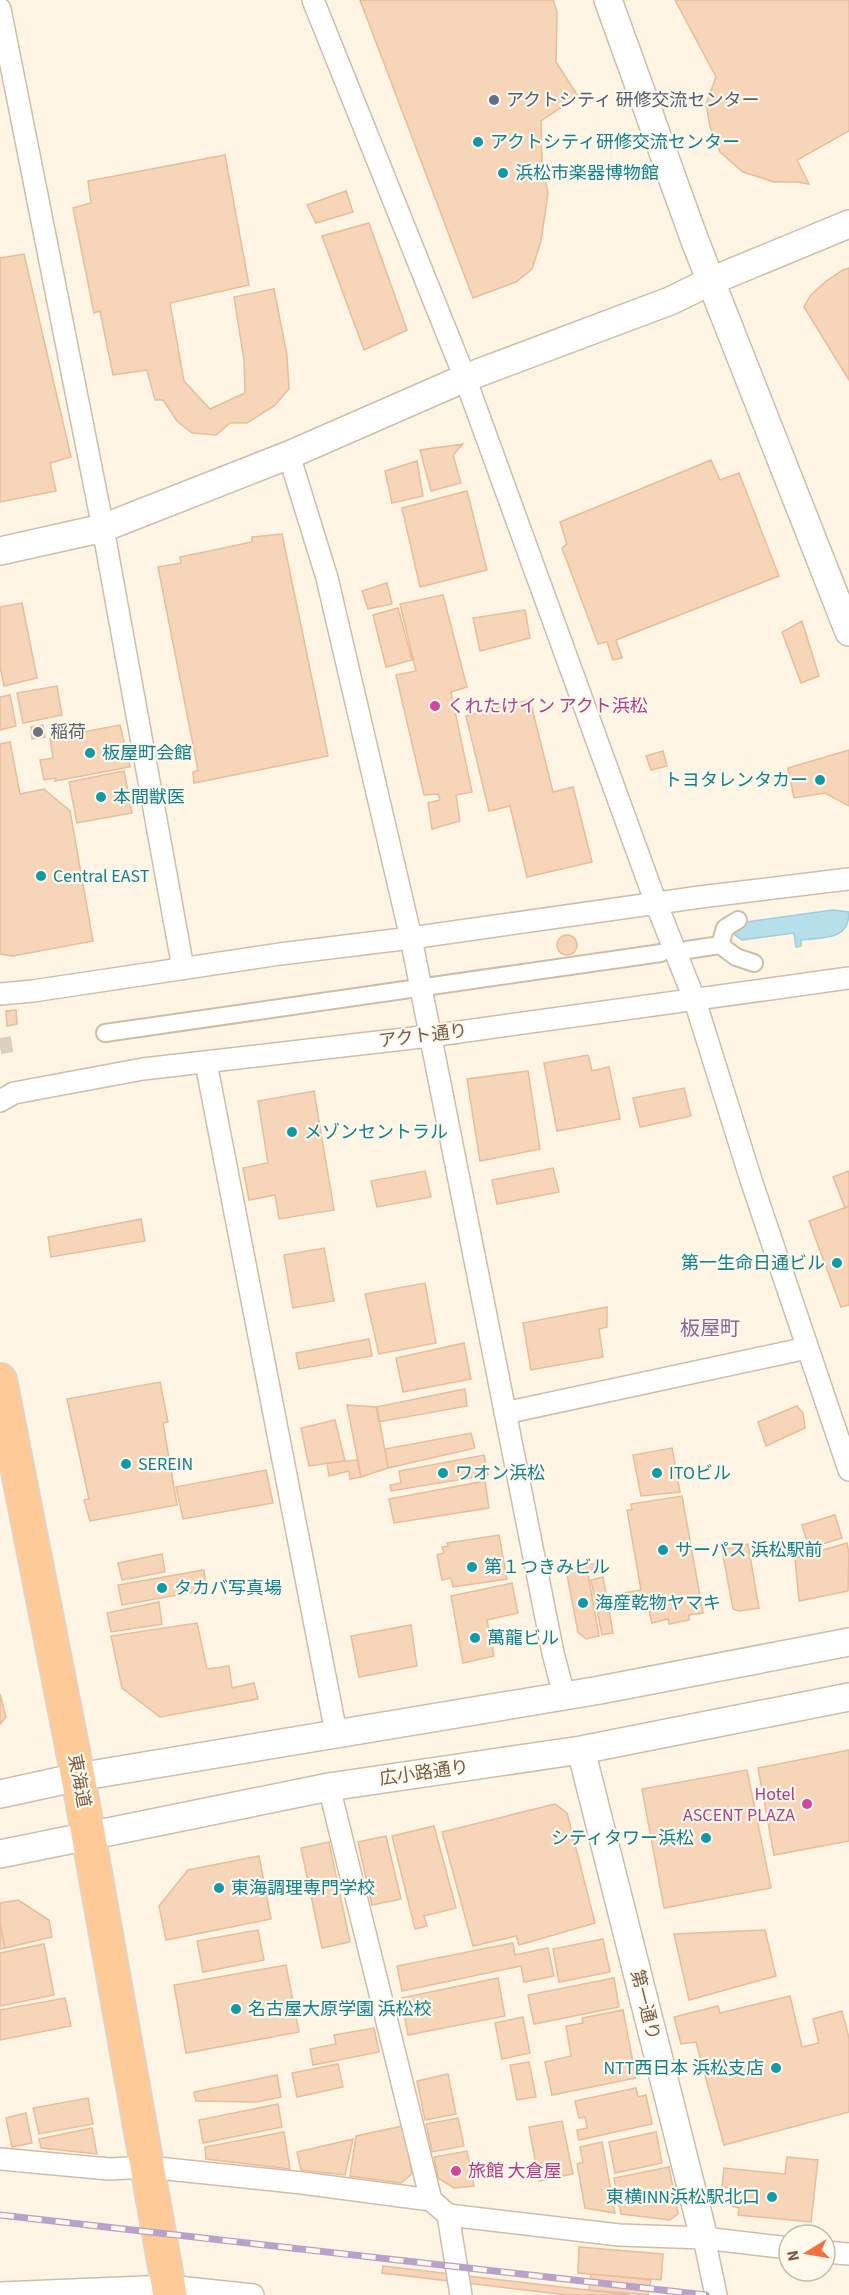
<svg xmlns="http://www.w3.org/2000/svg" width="849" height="2295" font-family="'Source Sans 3','Noto Sans JP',sans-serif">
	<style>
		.water { fill: #b6dfe9; stroke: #9ccedc; stroke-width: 1.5 }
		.building { fill: #f6d5b9; stroke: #eabc98; stroke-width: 1.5 }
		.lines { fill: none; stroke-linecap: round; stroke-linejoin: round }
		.pedestrian-tunnel { stroke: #ddcfbd; stroke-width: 16; stroke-dasharray: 16 8; stroke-linecap: butt }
		.pedestrian-casing { stroke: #d0bda9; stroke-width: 20 }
		.minor-casing { stroke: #d0bda9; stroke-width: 24 }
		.tertiary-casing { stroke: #d0bda9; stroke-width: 30 }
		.trunk-casing { stroke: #dcd5cf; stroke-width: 36 }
		.pedestrian { stroke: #fff; stroke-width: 16 }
		.minor { stroke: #fff; stroke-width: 21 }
		.tertiary { stroke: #fff; stroke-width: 27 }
		.trunk { stroke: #fecb98; stroke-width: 33 }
		.rail-casing { stroke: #b9a1c9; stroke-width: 7 }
		.rail { stroke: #fff9ec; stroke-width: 4.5; stroke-dasharray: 14; stroke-linecap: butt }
		.service-dot { fill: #5c6f8a; stroke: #fff9ec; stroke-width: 2 }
		.culture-dot { fill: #0f9aa8; stroke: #fff9ec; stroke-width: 2 }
		.hotel-dot { fill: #d1479c; stroke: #fff9ec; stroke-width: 2 }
		.worship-dot { fill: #6b7280; stroke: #fff9ec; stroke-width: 2 }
		.labels { text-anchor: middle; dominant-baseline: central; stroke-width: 4.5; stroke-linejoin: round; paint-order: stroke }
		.service-label { font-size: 18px; fill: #4e5e75; stroke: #fff9ec; text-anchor: start }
		.culture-label { font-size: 18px; fill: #0d838f; stroke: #fff9ec; text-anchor: start }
		.hotel-label { font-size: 18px; fill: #b23c85; stroke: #fff9ec; text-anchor: start }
		.worship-label { font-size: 18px; fill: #5b616d; stroke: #fff9ec; text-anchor: start }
		.street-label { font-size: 18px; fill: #795c47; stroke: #fff9ec }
		.neighbourhood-label { font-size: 20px; fill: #8d629d; stroke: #fff9ec }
	</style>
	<rect width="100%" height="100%" fill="#fef5e4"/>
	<!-- water -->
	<path class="water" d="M833,910L849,912C849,941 824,937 801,940V946L796,947L794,933L742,940L735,935L734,932L739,923Z"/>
	<!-- building -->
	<path class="building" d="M360,0H553L557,11L556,62L578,96L541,121L542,163L548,193L541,241L532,269L516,282L473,298Z
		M675,0H849V131L797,160L809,184L797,182H774L743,172L720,152L710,127L706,104L716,77Z
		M225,155L249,285L170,303L184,381L210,409L245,393L244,360L234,297L274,289L287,355L289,389L274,406L247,423H230L216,435L192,433L177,421L163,400H155L147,370L113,375L100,311L94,313L73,208L91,203L88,181Z
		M346,191L353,212L316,223L307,205Z
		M369,223L407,330L364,350L322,236Z
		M24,254L71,457L50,463L56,491L0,502V258Z
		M849,268V380L804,307L810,296L826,281L843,270Z
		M463,444L453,455L461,483L431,491L420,450Z
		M711,460L720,480L739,473L779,576L616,640L622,658L613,660L607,642L598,644L562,548L567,544L560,522Z
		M417,461L423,496L392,503L385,471Z
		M467,491L487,570L420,587L402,508Z
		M282,534L328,756L194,783L193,772L198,770L158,567L181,563L180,557L252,542V537Z
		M387,583L392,604L368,609L362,591Z
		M443,595L467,687L451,692L472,792L456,795L460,821L432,829L428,803L440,800L438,794L424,795L396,675L416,671L400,604Z
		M22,603L37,678L4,686L0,666V607Z
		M398,608L412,660L386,667L373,615Z
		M525,610L530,638L480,651L473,618Z
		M802,621L819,676L801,683L782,632Z
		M57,686L62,715L23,723L17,693Z
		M10,695L16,726L0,730V697Z
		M530,700L553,792L573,787L592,862L527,877L510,806L489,811L466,716Z
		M43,725L45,737L32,739L31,727Z
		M120,725L130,767L55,781L56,778L44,780L40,760L53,758L50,738Z
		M10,742L20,794L44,789L70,811L93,941L13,956L0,954V744Z
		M849,750V806L825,793L794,798L788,768Z
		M663,751L667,766L651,770L646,756Z
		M124,771L132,813L77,823L69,782Z
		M557 945a10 10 0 1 1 20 0a10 10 0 1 1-20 0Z
		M16,1010L17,1024L7,1026L6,1011Z
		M588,1055L592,1071L609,1067L620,1119L557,1131L544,1063Z
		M528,1071L540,1149L480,1161L467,1079Z
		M684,1088L691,1116L640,1127L633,1098Z
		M314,1091L334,1210L279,1219L275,1195L249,1200L243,1168L268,1163L258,1101Z
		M553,1168L559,1192L497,1204L492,1180Z
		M425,1171L431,1197L377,1207L371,1181Z
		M849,1171V1206L845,1208L833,1177Z
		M849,1206V1305L841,1307L809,1221Z
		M141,1219L145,1241L51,1257L48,1237Z
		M324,1248L334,1301L293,1308L284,1255Z
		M425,1283L436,1343L379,1354L365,1294Z
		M607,1307V1327L599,1329L603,1357L531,1370L523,1323Z
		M369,1339L372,1356L299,1369L296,1353Z
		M464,1343L471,1379L403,1392L396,1358Z
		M160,1382L168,1422L163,1423L177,1505L90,1521L84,1500L89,1499L67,1399Z
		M465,1389L467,1406L379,1422L376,1407Z
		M347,1405L377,1407L388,1468L361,1477Z
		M797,1406L803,1413L805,1428L766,1446L758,1422Z
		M335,1420L345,1461L309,1466L301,1428Z
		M471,1433L475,1448L388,1468L385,1449Z
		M672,1448L680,1492L641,1496L633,1455Z
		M484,1455L488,1475L391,1491L390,1485L401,1483L399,1471Z
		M357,1460L361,1477L350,1479L349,1471L329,1476L327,1463Z
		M266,1470L273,1503L183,1519L176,1487Z
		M485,1481L489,1508L394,1523L389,1499Z
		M682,1496L703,1613L689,1615V1620L669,1624L668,1619L652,1623L649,1611L645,1612L643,1603L632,1605L631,1599L625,1601L623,1593L641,1590L627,1510H632L631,1504Z
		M835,1515L842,1538L809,1548L802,1525Z
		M499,1535L507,1579L453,1587L451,1578L442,1580L437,1555L444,1553L442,1547L448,1546L447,1543Z
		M847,1543L849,1553L848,1591L799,1601L795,1558Z
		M748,1544L759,1608L739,1611L733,1609L722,1550Z
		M162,1554L165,1572L122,1580L118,1563Z
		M601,1562L603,1571L588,1574L599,1636L586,1639L578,1632L566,1570Z
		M204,1570L206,1590L122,1605L118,1585Z
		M603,1577L613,1633L602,1635L591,1580Z
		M512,1583L518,1613L487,1620L494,1656L463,1663L451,1596Z
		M159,1602L162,1624L111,1632L107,1613Z
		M197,1623L207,1669L229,1666L232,1688L254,1683L258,1699L160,1717L122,1688L111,1636Z
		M411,1625L417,1666L359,1677L351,1636Z
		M0,1694L6,1717L0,1724Z
		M849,1750V1841L774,1855L758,1768Z
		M747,1770L771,1888L664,1908L642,1789Z
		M555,1804L567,1813L595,1923L519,1945L516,1936L473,1946L442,1832Z
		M434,1826L456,1908L424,1916L427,1926L415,1929L392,1836Z
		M386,1836L401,1899L372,1905L358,1842Z
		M329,1842L350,1942L322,1948L301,1848Z
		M259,1856L271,1919L166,1940L159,1906L188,1870Z
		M18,1900L49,1920L52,1937L5,1948L0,1924V1903Z
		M0,1924L5,1948L0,1949Z
		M258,1930L264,1960L203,1972L197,1941Z
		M765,1930L776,1976L689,2000L674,1934Z
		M603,1939L610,1972L559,1982L553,1949Z
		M513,1943L515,1955L548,1948L554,1976L524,1982L521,1966L402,1991L397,1966Z
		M44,1944L54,1995L0,2006V1953Z
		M286,1965L299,2032L186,2053L174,1985Z
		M498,1978L505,2016L408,2035L401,1998Z
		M614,1978L619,2007L534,2024L528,1995Z
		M790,1996L802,2047L819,2043L813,2019L842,2011L849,2038V2112L724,2145L696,2042L681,2044L674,2017L718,2006L720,2013Z
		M65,1998L71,2026L0,2040V2010Z
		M623,2010L636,2078L552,2095L545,2062L571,2056L566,2026L583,2023L582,2018Z
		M523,2017L530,2053L502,2059L495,2023Z
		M374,2028L379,2052L313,2065L310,2049L336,2044L334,2035Z
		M529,2062L536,2097L517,2100L510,2065Z
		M338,2064L343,2087L297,2097L292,2073Z
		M448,2074L456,2114L425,2120L417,2081Z
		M277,2075L281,2097L257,2102L196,2101L194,2092Z
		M636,2088L638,2097L646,2095L652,2124L579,2140L577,2130L587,2128L585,2117L579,2118L575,2101Z
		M88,2098L93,2124L39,2134L33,2108Z
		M278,2104L282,2127L203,2143L199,2120Z
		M26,2113L32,2143L12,2147L6,2118Z
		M458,2118L464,2146L432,2152L426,2124Z
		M562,2121L573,2174L539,2181L529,2127Z
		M403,2126L412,2174L401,2183L350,2176L356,2136Z
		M92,2128L97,2154L41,2148L39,2139Z
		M284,2132L290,2169L206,2159L205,2147Z
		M656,2132L662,2163L615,2173L609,2142Z
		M353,2139L345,2175L301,2170L297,2152Z
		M602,2142L615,2213L585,2208L577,2164L583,2162L580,2147Z
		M467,2151L474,2186L454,2188L438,2178L434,2157Z
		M787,2157L818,2160L811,2222L738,2215L739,2208L729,2205L731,2188L722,2187L724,2168L785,2174Z
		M669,2167L678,2214L670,2220L621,2214L614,2178Z
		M579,2247L663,2254L661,2280L578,2273Z
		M383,2266L630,2295H568L382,2273Z
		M591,2274L651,2280L648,2295L589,2290Z"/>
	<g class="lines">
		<!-- pedestrian-tunnel -->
		<path class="pedestrian-tunnel" d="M0,1046L12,1044"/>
		<defs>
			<path id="pedestrian" d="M720,945L725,928L738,920
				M687,950L720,945L736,957L754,963
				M105,1033L661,953"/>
			<path id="minor" d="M313,0L465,378L656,903L695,1001L752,1183L849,1470
				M0,9L103,528L183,968
				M289,455L327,578L411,938L553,1653L564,1695
				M0,994L33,991L280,954L411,938L700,897L849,879
				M206,1063L336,1733
				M0,1101L14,1093L143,1069L430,1036L849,978
				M505,1413L807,1348
				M329,1787L431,2200
				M0,2159L109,2169L148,2167L302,2183L431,2200L448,2215L619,2235L704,2238L789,2248
				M448,2215L461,2295
				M704,2238L716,2295
				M825,2252L849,2254
				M0,2293L168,2286L253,2295"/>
			<path id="tertiary" d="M608,0L695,241L849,632
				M0,551L103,528L289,455L465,378L670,301L711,281L849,224
				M581,1750L704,2238
				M0,1794L78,1777L600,1690L849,1642
				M0,1854L329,1787L581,1750L849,1697"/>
			<path id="trunk" d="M0,1380L78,1777L170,2295"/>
		</defs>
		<!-- pedestrian casing -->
		<use href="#pedestrian" class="pedestrian-casing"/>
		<!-- minor casing -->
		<use href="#minor" class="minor-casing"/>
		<!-- tertiary casing -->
		<use href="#tertiary" class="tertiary-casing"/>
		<!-- trunk casing -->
		<use href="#trunk" class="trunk-casing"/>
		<!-- pedestrian -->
		<use href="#pedestrian" class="pedestrian"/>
		<!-- minor -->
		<use href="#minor" class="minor"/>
		<!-- tertiary -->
		<use href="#tertiary" class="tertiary"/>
		<!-- trunk -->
		<use href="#trunk" class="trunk"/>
		<defs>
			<path id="rail" d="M0,2215L706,2295"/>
		</defs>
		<!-- rail casing -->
		<use href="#rail" class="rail-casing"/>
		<!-- rail -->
		<use href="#rail" class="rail"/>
	</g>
	<!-- markers -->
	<circle class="service-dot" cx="494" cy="100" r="6"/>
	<g class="culture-dot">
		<circle cx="478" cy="142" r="6"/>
		<circle cx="503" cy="173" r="6"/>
		<circle cx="90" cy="753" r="6"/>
		<circle cx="820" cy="780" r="6"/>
		<circle cx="101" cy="797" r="6"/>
		<circle cx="41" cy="876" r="6"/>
		<circle cx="292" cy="1132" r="6"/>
		<circle cx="837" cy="1263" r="6"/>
		<circle cx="126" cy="1464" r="6"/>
		<circle cx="443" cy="1473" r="6"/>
		<circle cx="657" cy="1473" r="6"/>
		<circle cx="663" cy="1550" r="6"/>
		<circle cx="472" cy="1567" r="6"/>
		<circle cx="162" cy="1588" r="6"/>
		<circle cx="583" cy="1603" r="6"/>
		<circle cx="475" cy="1638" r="6"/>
		<circle cx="706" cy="1838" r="6"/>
		<circle cx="219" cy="1888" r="6"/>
		<circle cx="236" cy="2009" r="6"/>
		<circle cx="776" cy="2068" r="6"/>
		<circle cx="772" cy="2197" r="6"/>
	</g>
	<g class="hotel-dot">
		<circle cx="435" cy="706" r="6"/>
		<circle cx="807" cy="1804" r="6"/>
		<circle cx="456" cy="2171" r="6"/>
	</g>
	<circle class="worship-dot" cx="38" cy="732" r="6"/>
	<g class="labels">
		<!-- service labels -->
		<g class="service-label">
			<text x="506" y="100">アクトシティ 研修交流センター</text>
		</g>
		<!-- culture labels -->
		<g class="culture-label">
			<text x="490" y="142">アクトシティ研修交流センター</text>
			<text x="515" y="173">浜松市楽器博物館</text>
			<text x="102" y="753">板屋町会館</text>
			<text x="808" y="780" text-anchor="end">トヨタレンタカー</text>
			<text x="113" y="797">本間獣医</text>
			<text x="53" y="876">Central EAST</text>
			<text x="304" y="1132">メゾンセントラル</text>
			<text x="825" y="1263" text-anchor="end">第一生命日通ビル</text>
			<text x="138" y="1464">SEREIN</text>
			<text x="455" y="1473">ワオン浜松</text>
			<text x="669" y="1473">ITOビル</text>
			<text x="675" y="1550">サーパス 浜松駅前</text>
			<text x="484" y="1567">第１つきみビル</text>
			<text x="174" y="1588">タカバ写真場</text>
			<text x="595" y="1603">海産乾物ヤマキ</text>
			<text x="487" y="1638">萬龍ビル</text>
			<text x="694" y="1838" text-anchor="end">シティタワー浜松</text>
			<text x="231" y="1888">東海調理専門学校</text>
			<text x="248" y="2009">名古屋大原学園 浜松校</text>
			<text x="764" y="2068" text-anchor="end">NTT西日本 浜松支店</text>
			<text x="760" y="2197" text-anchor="end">東横INN浜松駅北口</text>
		</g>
		<!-- hotel labels -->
		<g class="hotel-label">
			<text x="447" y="706">くれたけイン アクト浜松</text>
			<text x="795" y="1794" text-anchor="end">Hotel<tspan x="795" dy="21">ASCENT PLAZA</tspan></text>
			<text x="468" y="2171">旅館 大倉屋</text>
		</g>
		<!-- worship labels -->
		<g class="worship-label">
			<text x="50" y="732">稲荷</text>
		</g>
		<!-- street labels -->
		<g class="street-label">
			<text transform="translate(423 1036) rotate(-7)">アクト通り</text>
			<text transform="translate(424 1773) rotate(-8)">広小路通り</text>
			<text transform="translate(79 1781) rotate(79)">東海道</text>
			<text transform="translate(645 2005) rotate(76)">第一通り</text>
		</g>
		<!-- neighbourhood labels -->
		<g class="neighbourhood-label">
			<text x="710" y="1329">板屋町</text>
		</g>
	</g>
	<!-- north arrow -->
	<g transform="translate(807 2253) rotate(259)"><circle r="28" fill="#fff9ec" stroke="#c9baaa" stroke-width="1.5"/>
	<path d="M0-4.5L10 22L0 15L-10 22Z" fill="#f2723f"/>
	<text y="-9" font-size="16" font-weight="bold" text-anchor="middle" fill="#795c47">N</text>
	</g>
</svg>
